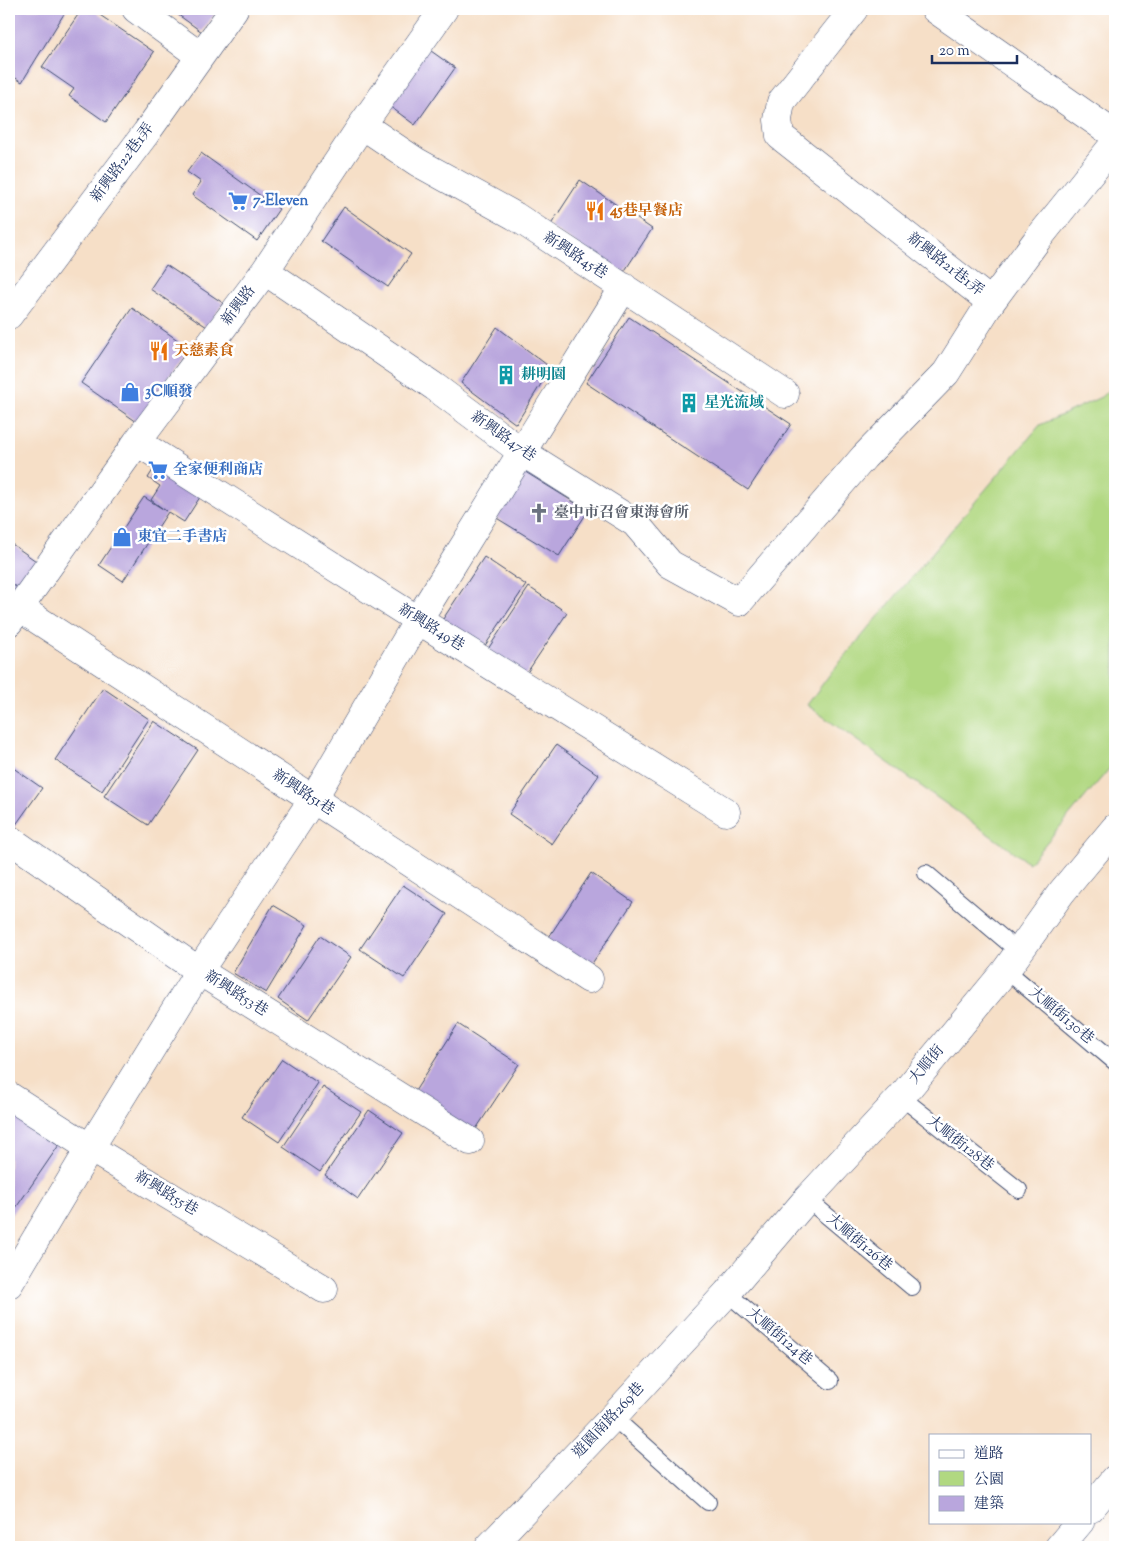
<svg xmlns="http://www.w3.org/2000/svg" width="1124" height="1556" font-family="'Sorts Mill Goudy','Noto Serif TC',serif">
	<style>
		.green { fill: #b1d881; stroke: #668470 }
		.building { fill: #b9a6dd }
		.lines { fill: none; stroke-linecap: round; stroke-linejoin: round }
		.service-casing { stroke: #3c496e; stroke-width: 18 }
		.minor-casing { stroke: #3c496e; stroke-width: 29 }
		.service { stroke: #fff; stroke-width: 16 }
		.minor { stroke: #fff; stroke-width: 28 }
		.labels { text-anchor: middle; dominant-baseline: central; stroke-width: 5; stroke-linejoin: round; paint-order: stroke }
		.street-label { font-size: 15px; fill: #1b2f5e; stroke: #fff }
		.shop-label { font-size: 15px; font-weight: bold; fill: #366cbe; stroke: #fff; text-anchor: start }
		.food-label { font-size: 15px; font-weight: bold; fill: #c56008; stroke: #fff; text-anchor: start }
		.culture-label { font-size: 15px; font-weight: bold; fill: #0d838f; stroke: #fff; text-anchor: start }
		.worship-label { font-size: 15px; font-weight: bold; fill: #5b616d; stroke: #fff; text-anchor: start }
	</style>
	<rect width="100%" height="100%" fill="#fff"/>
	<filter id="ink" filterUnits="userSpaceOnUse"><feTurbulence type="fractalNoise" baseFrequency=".02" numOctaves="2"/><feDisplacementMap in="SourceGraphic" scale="10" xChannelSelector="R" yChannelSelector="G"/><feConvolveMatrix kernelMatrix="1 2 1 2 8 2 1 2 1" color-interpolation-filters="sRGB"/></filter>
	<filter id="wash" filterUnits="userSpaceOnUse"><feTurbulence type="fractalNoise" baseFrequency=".0096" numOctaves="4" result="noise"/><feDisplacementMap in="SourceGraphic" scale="20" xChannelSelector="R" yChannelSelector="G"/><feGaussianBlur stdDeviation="1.12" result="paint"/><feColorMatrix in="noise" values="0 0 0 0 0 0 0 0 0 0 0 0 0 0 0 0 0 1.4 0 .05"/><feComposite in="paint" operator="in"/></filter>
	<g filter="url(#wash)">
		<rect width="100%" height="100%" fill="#f6dfc7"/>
		<!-- green -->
		<path class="green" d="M1115,384V762L1029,863L807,705L830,674L1040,425L1101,397Z"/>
		<g id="blocks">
			<!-- building -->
			<path class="building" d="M9,9H67L22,82L9,74Z
				M82,9H91L154,52L106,122L69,96L74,89L42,67Z
				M170,9H218L202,32Z
				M424,46L455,68L415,125L384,102Z
				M201,153L279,209L257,241L192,195L201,182L187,172Z
				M580,180L652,229L622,275L550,226Z
				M344,207L411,254L388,287L321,241Z
				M166,265L223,303L207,327L150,289Z
				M132,308L189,348L137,422L81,383Z
				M629,317L791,424L748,490L586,383Z
				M497,327L551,368L516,424L461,383Z
				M166,450L211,480L184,522L168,512L123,581L99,565L144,497L166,511L151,500L160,486L148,478Z
				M519,468L588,511L559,556L490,514Z
				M9,542L46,568L27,595L9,582Z
				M484,557L526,585L482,650L441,622Z
				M529,587L567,613L522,680L484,655Z
				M103,688L149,719L102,791L55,760Z
				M154,721L198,750L148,825L104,796Z
				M556,745L599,775L552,844L509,814Z
				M9,765L42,788L10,833L9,832Z
				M591,873L633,902L587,971L545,943Z
				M403,885L447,914L404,978L360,949Z
				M273,905L307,925L266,993L233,973Z
				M320,936L351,957L308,1020L278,999Z
				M458,1024L519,1064L470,1138L410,1099Z
				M282,1059L318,1083L279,1142L242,1117Z
				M323,1087L361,1112L320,1172L283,1147Z
				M369,1110L403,1133L358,1199L325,1175Z
				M9,1111L59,1145L9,1218Z"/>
		</g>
	</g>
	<g filter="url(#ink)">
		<use href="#blocks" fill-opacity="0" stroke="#3c496e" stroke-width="1"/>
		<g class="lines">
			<defs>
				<path id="service" d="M926,873L1019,952
					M1006,970L1115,1062
					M901,1097L1019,1190
					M807,1199L912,1287
					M727,1293L830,1381
					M613,1417L708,1502"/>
				<path id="minor" d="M136,9L200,56
					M935,9L1115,135
					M362,125L417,162L515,216L785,394
					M265,271L435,387L522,452L635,523L670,564L739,602L864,457L946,373L991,302L780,136L778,120L781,102L854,9
					M991,302L1037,240L1115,143
					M9,315L146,133L234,9
					M137,442L418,620L726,812
					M18,607L589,979
					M9,622L137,442L265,271L362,125L444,9
					M9,839L199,971L470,1141
					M9,1096L90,1148L324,1289
					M9,1284L90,1148L199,971L313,799L418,620L624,287
					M1090,1509L1115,1479
					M489,1547L613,1417L727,1293L807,1199L901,1097L1006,970L1061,893L1115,828
					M1059,1547L1080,1522"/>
			</defs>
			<!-- service casing -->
			<use href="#service" class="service-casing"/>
			<!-- minor casing -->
			<use href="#minor" class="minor-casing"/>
			<!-- service -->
			<use href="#service" class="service"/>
			<!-- minor -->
			<use href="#minor" class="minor"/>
		</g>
	</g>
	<!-- icons -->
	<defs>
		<symbol id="supermarket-bare" viewBox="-9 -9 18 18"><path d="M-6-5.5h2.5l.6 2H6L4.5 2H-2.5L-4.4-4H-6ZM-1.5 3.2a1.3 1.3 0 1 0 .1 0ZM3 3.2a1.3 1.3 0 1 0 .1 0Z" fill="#3f7fe0" stroke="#fff" stroke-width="2.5" paint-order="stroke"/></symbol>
		<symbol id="restaurant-bare" viewBox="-9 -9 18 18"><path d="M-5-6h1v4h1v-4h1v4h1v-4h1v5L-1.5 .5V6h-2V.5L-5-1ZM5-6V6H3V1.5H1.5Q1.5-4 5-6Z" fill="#e8710a" stroke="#fff" stroke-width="2.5" paint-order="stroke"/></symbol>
		<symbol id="building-bare" viewBox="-9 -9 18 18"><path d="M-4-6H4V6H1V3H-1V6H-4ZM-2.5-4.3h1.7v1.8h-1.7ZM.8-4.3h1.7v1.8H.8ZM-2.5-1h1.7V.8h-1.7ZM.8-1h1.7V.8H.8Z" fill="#0f9aa8" stroke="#fff" stroke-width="2.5" paint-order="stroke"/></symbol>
		<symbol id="shop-bare" viewBox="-9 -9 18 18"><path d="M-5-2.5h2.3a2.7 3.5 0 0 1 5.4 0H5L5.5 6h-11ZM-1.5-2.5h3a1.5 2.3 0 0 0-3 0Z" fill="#3f7fe0" stroke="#fff" stroke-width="2.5" paint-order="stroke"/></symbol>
		<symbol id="church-bare" viewBox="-9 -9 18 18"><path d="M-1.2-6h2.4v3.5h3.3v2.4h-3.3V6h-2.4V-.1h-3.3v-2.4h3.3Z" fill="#6b7280" stroke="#fff" stroke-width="2.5" paint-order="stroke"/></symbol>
	</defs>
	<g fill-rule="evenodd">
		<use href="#supermarket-bare" x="224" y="187" width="28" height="28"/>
		<use href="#restaurant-bare" x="581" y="197" width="28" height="28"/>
		<use href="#restaurant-bare" x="145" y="337" width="28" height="28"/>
		<use href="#building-bare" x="492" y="361" width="28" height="28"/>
		<use href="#shop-bare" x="116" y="378" width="28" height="28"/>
		<use href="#building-bare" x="675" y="389" width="28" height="28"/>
		<use href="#supermarket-bare" x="144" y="456" width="28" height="28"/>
		<use href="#church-bare" x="525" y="499" width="28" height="28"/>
		<use href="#shop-bare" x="108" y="523" width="28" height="28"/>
	</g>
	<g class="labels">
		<!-- street labels -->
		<g class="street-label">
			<text transform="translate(123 163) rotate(-53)">新興路22巷1弄</text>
			<text transform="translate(575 256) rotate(33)">新興路45巷</text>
			<text transform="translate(945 265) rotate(38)">新興路21巷1弄</text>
			<text transform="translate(239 306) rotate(-53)">新興路</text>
			<text transform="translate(503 437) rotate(35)">新興路47巷</text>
			<text transform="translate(431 628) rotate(32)">新興路49巷</text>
			<text transform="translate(303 793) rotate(33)">新興路51巷</text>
			<text transform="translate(236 994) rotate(32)">新興路53巷</text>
			<text transform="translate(1061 1016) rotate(40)">大順街130巷</text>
			<text transform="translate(927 1065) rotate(-50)">大順街</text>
			<text transform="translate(960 1144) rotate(38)">大順街128巷</text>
			<text transform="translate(166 1194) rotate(31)">新興路55巷</text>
			<text transform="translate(859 1243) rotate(40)">大順街126巷</text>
			<text transform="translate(779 1337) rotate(40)">大順街124巷</text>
			<text transform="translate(609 1421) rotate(-47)">遊園南路269巷</text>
		</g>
		<!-- shop labels -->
		<g class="shop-label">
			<text x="253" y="201">7-Eleven</text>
			<text x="145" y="392">3C順發</text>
			<text x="173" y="470">全家便利商店</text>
			<text x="137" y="537">東宜二手書店</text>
		</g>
		<!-- food labels -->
		<g class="food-label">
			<text x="610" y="211">45巷早餐店</text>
			<text x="174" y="351">天慈素食</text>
		</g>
		<!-- culture labels -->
		<g class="culture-label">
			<text x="521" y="375">耕明園</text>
			<text x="704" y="403">星光流域</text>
		</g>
		<!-- worship labels -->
		<g class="worship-label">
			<text x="554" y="513">臺中市召會東海會所</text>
		</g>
	</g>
	<!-- margin -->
	<rect width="1124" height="1556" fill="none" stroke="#fff" stroke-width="30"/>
	<!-- legend -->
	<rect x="929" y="1434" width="162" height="90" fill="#ffffff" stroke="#a4acbf"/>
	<rect x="939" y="1450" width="25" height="8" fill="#ffffff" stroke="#a4acbf"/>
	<text x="974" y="1458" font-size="15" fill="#1b2f5e">道路</text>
	<rect x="939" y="1471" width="25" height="15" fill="#b1d881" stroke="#a4acbf"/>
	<text x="974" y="1484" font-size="15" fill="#1b2f5e">公園</text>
	<rect x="939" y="1496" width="25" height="15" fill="#b9a6dd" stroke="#a4acbf"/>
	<text x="974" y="1508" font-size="15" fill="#1b2f5e">建築</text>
	<!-- scale -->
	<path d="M932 55v8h85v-8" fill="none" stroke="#1b2f5e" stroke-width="2.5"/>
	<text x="939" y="55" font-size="15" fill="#1b2f5e" stroke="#ffffff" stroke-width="4" paint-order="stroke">20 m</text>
</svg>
